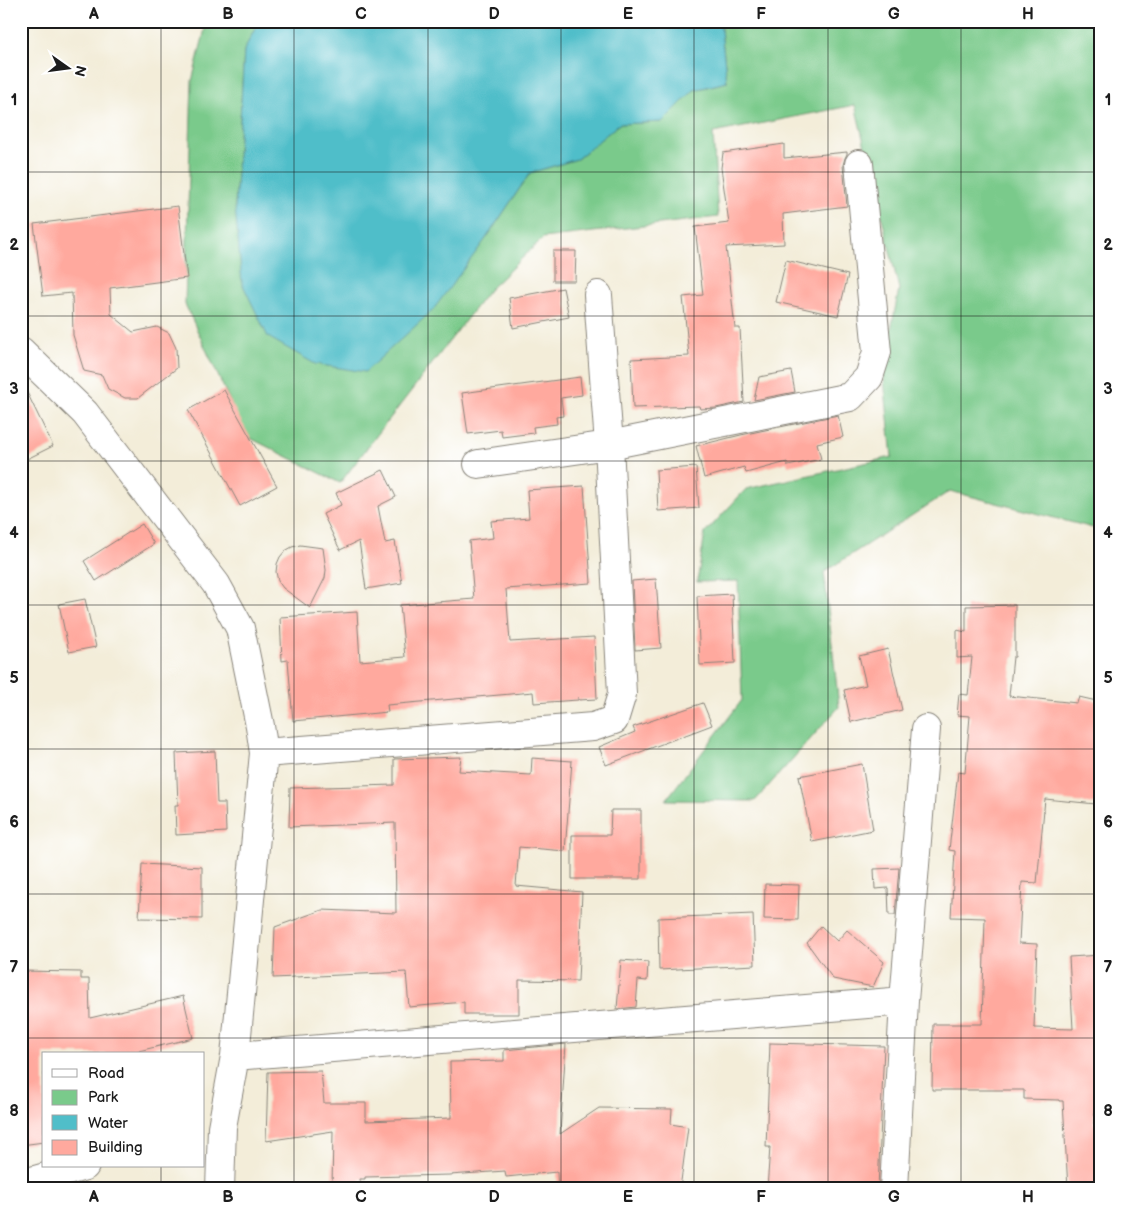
<svg xmlns="http://www.w3.org/2000/svg" width="1122" height="1210" font-family="'Balsamiq Sans',sans-serif">
	<style>
		.green { fill: #7aca8b; stroke: #4b7354 }
		.water { fill: #50bec9; stroke: #366d72 }
		.building { fill: #ffa99e }
		.lines { fill: none; stroke-linecap: round; stroke-linejoin: round }
		.minor-casing { stroke: #88847a; stroke-width: 30 }
		.minor { stroke: #fff; stroke-width: 28 }
		.grid { fill: none; stroke: #1c1c1c; stroke-width: 1; stroke-opacity: 0.55 }
		.neatline { fill: none; stroke: #1c1c1c; stroke-width: 2 }
		.grid-label { font-size: 16px; text-anchor: middle; font-weight: bold; fill: #1c1c1c }
	</style>
	<rect width="100%" height="100%" fill="#fff"/>
	<filter id="ink" filterUnits="userSpaceOnUse"><feTurbulence type="fractalNoise" baseFrequency=".02" numOctaves="2"/><feDisplacementMap in="SourceGraphic" scale="10" xChannelSelector="R" yChannelSelector="G"/><feConvolveMatrix kernelMatrix="1 2 1 2 8 2 1 2 1" color-interpolation-filters="sRGB"/></filter>
	<filter id="wash" filterUnits="userSpaceOnUse"><feTurbulence type="fractalNoise" baseFrequency=".0096" numOctaves="4" result="noise"/><feDisplacementMap in="SourceGraphic" scale="20" xChannelSelector="R" yChannelSelector="G"/><feGaussianBlur stdDeviation="1.12" result="paint"/><feColorMatrix in="noise" values="0 0 0 0 0 0 0 0 0 0 0 0 0 0 0 0 0 1.4 0 .05"/><feComposite in="paint" operator="in"/></filter>
	<g filter="url(#wash)">
		<rect width="100%" height="100%" fill="#f3edd9"/>
		<!-- green -->
		<path class="green" d="M207,21H259L244,51L235,207L485,240L530,173L577,159L619,124L662,122L694,90L727,82L720,21H1101V530L950,491L824,572L839,707L755,801L666,800L742,700L738,581L697,582L705,533L746,489L892,457L883,370L899,289L855,105L713,133L718,217L543,238L489,290L340,483L246,436L185,304L192,81Z"/>
		<!-- water -->
		<path class="water" d="M259,21H720L727,82L694,90L662,122L619,124L577,159L530,173L485,240L433,310L365,372L315,364L268,337L242,283L235,207L244,50Z"/>
		<g id="blocks">
			<!-- building -->
			<path class="building" d="M784,144V158L847,152V154L845,158L843,165L847,206L783,214L784,244L726,247L735,328H740L744,402L716,408L700,409L699,406L633,408L631,359L689,356L683,297L703,295L695,227L729,223L721,168L723,153Z
				M178,206L187,278L110,288L111,314L133,332L157,327L169,333L176,348L177,368L138,398H125L108,389L102,375L84,371L73,335L72,293L43,296L34,224Z
				M553,251H576L575,281H553Z
				M786,260L848,275L838,316L776,302Z
				M563,288L569,317L513,328L509,298Z
				M791,371L795,392L754,400L759,377Z
				M580,377L582,395L561,398L563,416L556,417L557,424L533,427L534,433L502,437L501,430L468,434L462,393Z
				M21,380L53,446L21,462Z
				M224,390L277,486L240,506L188,410Z
				M838,415L843,437L817,443L821,459L788,466L787,462L746,473L744,467L704,478L696,446L741,435Z
				M696,467L699,508L658,511L656,470Z
				M383,470L396,497L378,506L385,543L395,541L402,583L366,589L359,541L340,550L323,514L341,505L336,493Z
				M584,486L591,583L506,589L510,642L594,637L597,699L579,700L578,697V700L534,703L533,692L387,705L388,712L293,721L288,660L282,661L280,617L357,612L360,661L405,657L400,605L474,599L469,541L493,538L491,521L529,518L527,490Z
				M142,524L154,544L96,581L84,561Z
				M300,545L323,548L326,570L325,578L310,608L283,588L278,581L276,572L277,564L280,557L285,551L292,547Z
				M656,579L661,648L635,650L632,581Z
				M732,594L735,663L700,665L697,596Z
				M85,599L96,647L69,652L59,604Z
				M1015,605V657H1013L1009,696L1077,703L1079,697L1101,702V756L1096,804L1045,799L1037,883L1022,882L1019,943L1037,944L1034,1028L1073,1029L1069,957L1101,955V1025L1094,1124L1101,1123V1189H1068L1063,1101H1059V1100L1024,1099V1090H932L933,1024H982L985,918L951,917L955,851L949,850L958,772L965,773L970,716L957,715L959,694L968,695L972,657L957,658V630L966,632V606Z
				M888,649L902,710L851,722L844,690L866,685L859,656Z
				M703,703L712,725L606,765L599,747L635,732L633,727Z
				M215,751L217,803H225L226,832L176,835L175,805H178L176,753Z
				M461,757L459,771L531,775L532,758L572,761L565,851L519,847L516,886L582,892L578,981L519,980V1014H464V1002L409,1007L406,972L273,978L275,927L322,910L396,913L395,823L289,827L290,788L394,785V759Z
				M862,764L873,830L812,842L799,776Z
				M611,810H641V879H572V835H610Z
				M142,864L202,867V919L139,918Z
				M899,868L895,915H889L888,888L875,889L874,869Z
				M765,884L799,885L798,920L764,919Z
				M753,914L755,965L659,970L658,918Z
				M821,926L837,941L847,930L884,962L873,987L833,979L807,943Z
				M621,960L648,962L647,981L638,980L636,1007L617,1009Z
				M21,971L81,972V979H89L90,1018L183,996L193,1038L126,1054H44V1142L21,1145Z
				M770,1043L884,1046L878,1189H767L770,1147H766Z
				M566,1044L560,1134L599,1108L672,1109L671,1124L688,1127L680,1189H558L557,1172L506,1177L505,1171L450,1175L365,1177V1179H360V1189H332L333,1131L266,1141L268,1072L321,1071L324,1103H366V1121L451,1118L450,1062L504,1061V1050Z"/>
		</g>
	</g>
	<g filter="url(#ink)">
		<use href="#blocks" fill-opacity="0" stroke="#88847a" stroke-width="1"/>
		<g class="lines">
			<defs>
				<path id="minor" d="M21,351L85,413L216,584L240,628L260,726L264,753L235,1056L222,1127L220,1189
					M478,464L609,445L598,295
					M264,753L593,727L614,720L622,694L609,445L850,397L869,377L877,352L859,164
					M235,1056L904,1001
					M21,1184L85,1166
					M894,1189L904,1001L926,729"/>
			</defs>
			<!-- minor casing -->
			<use href="#minor" class="minor-casing"/>
			<!-- minor -->
			<use href="#minor" class="minor"/>
		</g>
	</g>
	<!-- grid -->
	<path class="grid" d="M161,21V1054M294,21V1189M428,21V1189M561,21V1189M694,21V1189M828,21V1189M961,21V1189M21,172H1101M21,316H1101M21,461H1101M21,605H1101M21,749H1101M21,894H1101M21,1038H1101M161,1166V1189"/>
	<!-- margin -->
	<rect width="1122" height="1210" fill="none" stroke="#fff" stroke-width="55"/>
	<!-- legend -->
	<rect x="42" y="1052" width="162" height="115" fill="#ffffff" stroke="#a4a4a4"/>
	<rect x="52" y="1069" width="25" height="8" fill="#ffffff" stroke="#a4a4a4"/>
	<text x="88" y="1078" font-size="15" fill="#1c1c1c">Road</text>
	<rect x="52" y="1090" width="25" height="15" fill="#7aca8b" stroke="#a4a4a4"/>
	<text x="88" y="1102" font-size="15" fill="#1c1c1c">Park</text>
	<rect x="52" y="1115" width="25" height="15" fill="#50bec9" stroke="#a4a4a4"/>
	<text x="88" y="1128" font-size="15" fill="#1c1c1c">Water</text>
	<rect x="52" y="1140" width="25" height="15" fill="#ffa99e" stroke="#a4a4a4"/>
	<text x="88" y="1152" font-size="15" fill="#1c1c1c">Building</text>
	<!-- north arrow -->
	<g transform="translate(68 68) rotate(104)" stroke="#ffffff" stroke-width="4" paint-order="stroke">
	<path d="M0-4L9 19L0 12L-9 19Z" fill="#1c1c1c"/>
	<text y="-8" font-size="14" font-weight="bold" text-anchor="middle" fill="#1c1c1c">N</text>
	</g>
	<rect x="28" y="28" width="1066" height="1154" class="neatline"/>
	<g class="grid-label">
		<text x="94" y="19">A</text>
		<text x="228" y="19">B</text>
		<text x="361" y="19">C</text>
		<text x="494" y="19">D</text>
		<text x="628" y="19">E</text>
		<text x="761" y="19">F</text>
		<text x="894" y="19">G</text>
		<text x="1028" y="19">H</text>
		<text x="14" y="105">1</text>
		<text x="1108" y="105">1</text>
		<text x="14" y="250">2</text>
		<text x="1108" y="250">2</text>
		<text x="14" y="394">3</text>
		<text x="1108" y="394">3</text>
		<text x="14" y="538">4</text>
		<text x="1108" y="538">4</text>
		<text x="14" y="683">5</text>
		<text x="1108" y="683">5</text>
		<text x="14" y="827">6</text>
		<text x="1108" y="827">6</text>
		<text x="14" y="972">7</text>
		<text x="1108" y="972">7</text>
		<text x="14" y="1116">8</text>
		<text x="1108" y="1116">8</text>
		<text x="94" y="1202">A</text>
		<text x="228" y="1202">B</text>
		<text x="361" y="1202">C</text>
		<text x="494" y="1202">D</text>
		<text x="628" y="1202">E</text>
		<text x="761" y="1202">F</text>
		<text x="894" y="1202">G</text>
		<text x="1028" y="1202">H</text>
	</g>
</svg>
